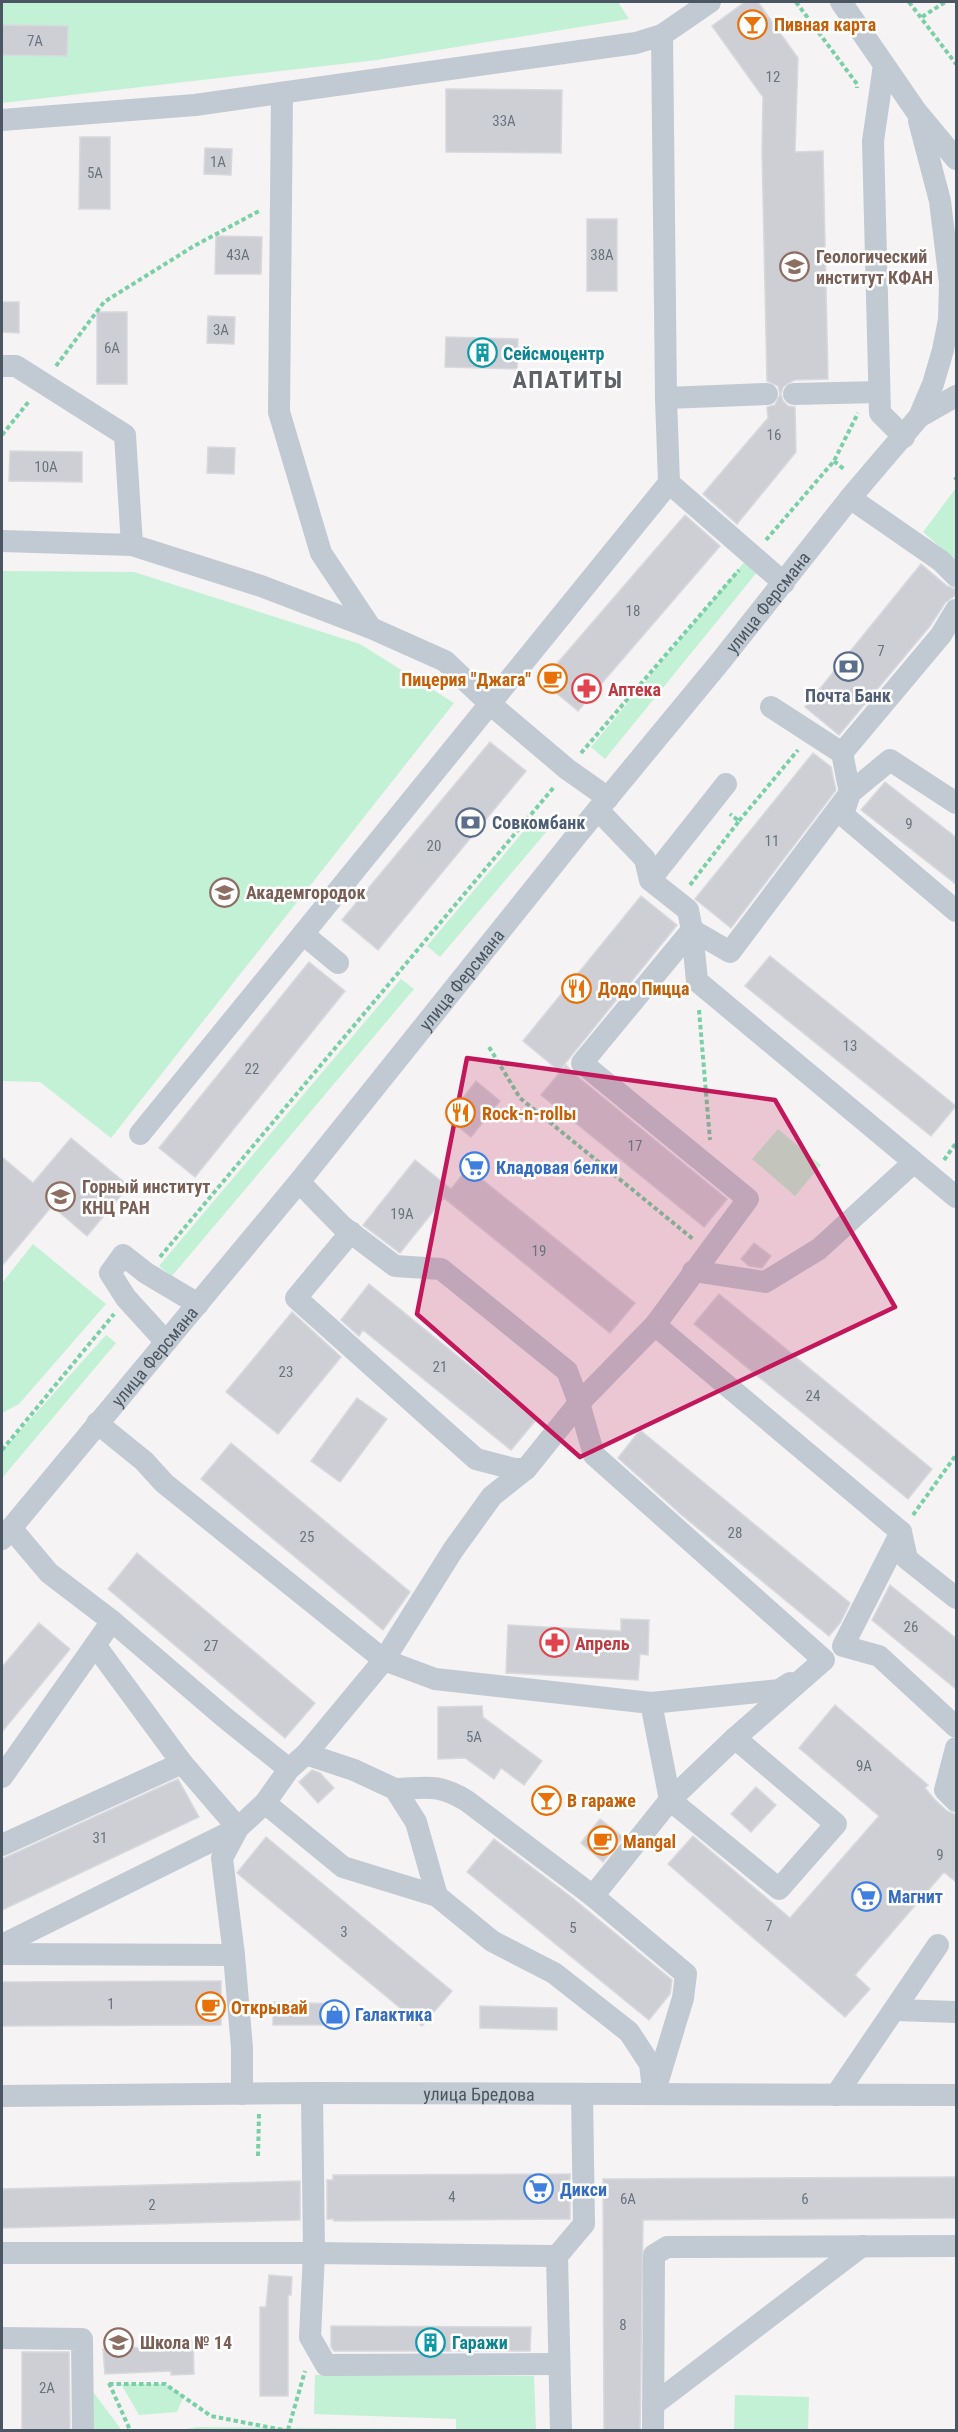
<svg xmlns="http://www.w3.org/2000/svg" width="958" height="2432" font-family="'Roboto Condensed',sans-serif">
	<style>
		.green { fill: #c3f1d5 }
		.building { fill: #cdcfd5; stroke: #d7d9de; stroke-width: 1.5 }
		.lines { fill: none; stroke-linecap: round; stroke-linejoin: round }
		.path { stroke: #7ad0a6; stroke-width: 4; stroke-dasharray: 4.5 3; stroke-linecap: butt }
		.minor { stroke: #c1cad2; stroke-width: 22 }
		.marked { fill: #c2185b; fill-opacity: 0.2; stroke: #c2185b; stroke-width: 4.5; stroke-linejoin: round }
		.labels { text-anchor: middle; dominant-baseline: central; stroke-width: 5; stroke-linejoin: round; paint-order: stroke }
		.number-label { font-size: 15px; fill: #6b747e }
		.food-label { font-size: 18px; font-weight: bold; fill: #c56008; stroke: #fff; text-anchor: start }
		.education-label { font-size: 18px; font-weight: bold; fill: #785e54; stroke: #fff; text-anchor: start }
		.culture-label { font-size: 18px; font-weight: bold; fill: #0d838f; stroke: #fff; text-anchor: start }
		.street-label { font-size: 18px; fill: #4a5661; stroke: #fff }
		.health-label { font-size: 18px; font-weight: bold; fill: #be3a42; stroke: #fff; text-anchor: start }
		.service-label { font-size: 18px; font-weight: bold; fill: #4e5e75; stroke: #fff }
		.shop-label { font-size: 18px; font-weight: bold; fill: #366cbe; stroke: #fff; text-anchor: start }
		.district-label { font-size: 24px; font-weight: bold; letter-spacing: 1.5px; fill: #5f6368; stroke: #fff }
	</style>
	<rect width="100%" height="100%" fill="#f5f3f3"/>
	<!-- green -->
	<path class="green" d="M2,2H618L629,19L377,60L2,103Z
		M956,488V561L923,532Z
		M746,560L758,571L605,759L591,747Z
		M2,571L134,572L360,644L454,703L111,1138L40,1082L2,1081Z
		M534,819L548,830L440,957L427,946Z
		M401,979L414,989L172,1276L159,1266Z
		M778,1129L821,1165L795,1196L752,1159Z
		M33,1244L106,1304L19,1404L2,1413V1283Z
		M106,1335L116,1343L2,1478V1451Z
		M315,2375L534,2376L536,2430H181L197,2427L456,2429V2419L314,2414Z
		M121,2384H165L184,2396L177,2412L139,2415Z
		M91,2389L120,2428V2430H93Z
		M735,2395L809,2397L808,2430H734Z"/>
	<!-- building -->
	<path class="building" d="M745,2H758L798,58L795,152L823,151L828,379L794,380L783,387L781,394L783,401L788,406L795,407L796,452L737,524L703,494L768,418L767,407L775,405L780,394L778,386L767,381L762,150L763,97L712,26Z
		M2,25L68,26L67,56L2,55Z
		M446,89L562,90L561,153L446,152Z
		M80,137H110V209H79Z
		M205,148L232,149L231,175L204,174Z
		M587,219H617V291H587Z
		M216,236L262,237L261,274H215Z
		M2,302H19V333L2,332Z
		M97,312H127V384H97Z
		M208,316L235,317L234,344L207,343Z
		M446,337L518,339L517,369L445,367Z
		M208,447L235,448L234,474L207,473Z
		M10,451L82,452V482L9,481Z
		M685,515L720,546L578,711L542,681Z
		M921,564L947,586L957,589V594L945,603L930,626L839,735L805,707Z
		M490,742L526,771L378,950L342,920Z
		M813,753L831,767L836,790L731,928L695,899Z
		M885,782L957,838V885L861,810Z
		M641,896L677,925L559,1071L523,1041Z
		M770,956L956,1106L931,1136L745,986Z
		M309,962L345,991L195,1177L159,1148Z
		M566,1065L573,1073L727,1199L704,1227L541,1095Z
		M476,1081L500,1101L471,1137L447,1118Z
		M71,1138L129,1186L87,1236L52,1206L2,1266V1157L33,1183Z
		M415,1160L451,1189L468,1168L635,1303L610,1333L444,1198L400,1253L363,1225Z
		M754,1243L771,1256L762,1268L749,1266L741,1259Z
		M369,1284L536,1420L511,1450L363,1330L359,1336L341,1320Z
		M719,1294L932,1469L908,1499L694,1324Z
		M292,1312L341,1357L278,1434L226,1392Z
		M357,1398L387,1419L340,1482L311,1461Z
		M640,1430L850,1603L840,1623L829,1636L683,1516L618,1458Z
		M231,1443L410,1592L383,1630L201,1479Z
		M137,1553L315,1703L285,1738L108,1589Z
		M890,1585L957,1639V1690L872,1620Z
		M621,1619L649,1620L648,1655L640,1654L638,1680L506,1673L508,1625L621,1631Z
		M39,1623L70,1649L2,1732V1667Z
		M835,1705L928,1785L925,1788L935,1800L947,1811L957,1815V1883L944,1872L855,1975L870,1989L845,2017L668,1864L693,1836L790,1918L879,1816L799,1748Z
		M482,1706L483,1717L542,1761L524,1785L501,1768L494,1779L465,1758L438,1759V1707Z
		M312,1770L320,1773L334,1788L318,1803L299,1782Z
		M178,1779L199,1817L2,1910V1859Z
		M756,1787L776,1805L751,1832L731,1814Z
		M600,1819L623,1837L603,1862L581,1843Z
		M266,1837L452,1991L422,2026L237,1873Z
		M494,1839L570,1896L672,1980L670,1994L649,2020L467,1872Z
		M221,1981V2025L2,2026V1982Z
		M273,2002L341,2004V2025H273Z
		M480,2006L557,2008V2030L480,2028Z
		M570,2174V2219L334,2221V2219H327V2180H333V2175Z
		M957,2177V2218L643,2220L640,2430H604L603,2179Z
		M300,2181V2220L2,2228V2189Z
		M269,2275L292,2277L291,2295H288V2396H260V2307H266Z
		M331,2326L531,2327L530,2351H334L331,2347Z
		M193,2341L194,2374L171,2375V2371L105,2374L103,2349L169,2346V2342Z
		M22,2352H69L70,2430H22Z"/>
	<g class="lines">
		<!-- path -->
		<path class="path" d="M796,2L857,84V88
			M909,2L956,64
			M922,17L945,2
			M56,366L104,302L194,246L259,211
			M2,435L30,400
			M834,461L845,470
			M955,477L956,479
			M766,540L834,461L858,413
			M581,753L739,570
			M739,821L798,750
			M690,885L739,821L730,814
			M699,1010L710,1140
			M489,1047L520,1098L693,1239
			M944,1160L956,1143
			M160,1257L554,787
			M2,1450L114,1314
			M913,1515L956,1455
			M258,2156L259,2114
			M109,2383L130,2430
			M109,2384H165L211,2416L283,2430
			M288,2430L305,2371"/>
		<!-- minor -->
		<g class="minor">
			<path d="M841,2L916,111L956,159"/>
			<path d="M884,65L873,141L880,413L904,437"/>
			<path d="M282,93L279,412L321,553L371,628"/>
			<path d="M2,120L195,105L636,43L662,35L710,2"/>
			<path d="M919,121L940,201L950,283"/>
			<path d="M2,366H16L125,435L132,545"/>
			<path d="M794,394L879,392"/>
			<path d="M666,398L767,394"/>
			<path d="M919,417L956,396"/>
			<path d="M669,483L784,583"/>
			<path d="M850,498L941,561L956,576"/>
			<path d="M2,541L132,545L261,586L371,628L445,661L489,703L567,769L608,798"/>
			<path d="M771,707L842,753"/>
			<path d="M956,803L890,760L850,793L843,815L956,911"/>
			<path d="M598,810L645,859L650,880L688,910L692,930L697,981L956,1197"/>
			<path d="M650,880L726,784"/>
			<path d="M692,930L582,1063L748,1199L655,1325L901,1532L843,1646L879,1656L956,1727"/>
			<path d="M692,930L730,952L850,793L842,753L941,635L956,610"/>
			<path d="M338,963L303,934L669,483L666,398L662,35"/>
			<path d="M140,1134L303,934"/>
			<path d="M299,1182L342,1226L395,1266L441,1269L567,1371L579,1403"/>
			<path d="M351,1232L296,1298L476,1459L514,1469H526"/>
			<path d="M693,1271L765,1282L819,1249L913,1163"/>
			<path d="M166,1342L126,1298L110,1273L123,1255L146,1273L198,1304"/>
			<path d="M580,1402L655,1325"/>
			<path d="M97,1423L144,1461L164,1483L384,1660L435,1679L651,1703L779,1690L790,1683"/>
			<path d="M11,1528L49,1573L112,1621L224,1717L289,1769"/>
			<path d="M901,1532L907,1559L956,1598"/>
			<path id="s1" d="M2,1539L299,1182L577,835L720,662L850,498L919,417L933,384L943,350L949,320L950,283L956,270"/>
			<path d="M95,1645L182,1763"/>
			<path d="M651,1703L670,1800L779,1889L836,1824L735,1738"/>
			<path d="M956,1748L945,1790L956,1801"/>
			<path d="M306,1754L354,1770L395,1789L416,1822L437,1896"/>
			<path d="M2,1777L112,1621"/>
			<path d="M395,1789C427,1788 438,1783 467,1801L593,1896"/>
			<path d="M265,1803L343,1867L437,1896L492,1941L554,1973L629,2032L650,2064L653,2090"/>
			<path d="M2,1845L182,1763L238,1828L2,1945"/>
			<path d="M2,1954L234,1955"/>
			<path d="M896,2010L956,2012"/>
			<path d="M312,2093L314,2253L310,2337L326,2365L559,2364"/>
			<path d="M242,2094V2048L234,1955L222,1858L238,1828L265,1803L289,1769L306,1754L384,1660L453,1550L492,1496L526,1469L579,1403L594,1455L824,1660L735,1738L670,1800L593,1896L686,1974L683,1998L654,2094"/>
			<path d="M836,2095L938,1945"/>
			<path id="s2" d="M2,2096L312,2093L956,2095"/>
			<path d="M2,2253H314L557,2256"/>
			<path d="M2,2338L82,2339L83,2430"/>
			<path d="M653,2405L862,2246"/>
			<path d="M561,2430L557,2256L584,2224L582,2094"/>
			<path d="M653,2430L654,2255L667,2247L956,2246"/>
		</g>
	</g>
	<!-- marked area -->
	<path class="marked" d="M467,1058L775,1100L895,1307L580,1457L417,1314Z"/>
	<!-- icons -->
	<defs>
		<symbol id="bar-ring" viewBox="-11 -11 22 22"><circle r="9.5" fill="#fff" stroke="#e8710a" stroke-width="1.5"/><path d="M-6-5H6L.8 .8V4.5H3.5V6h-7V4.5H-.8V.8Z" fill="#e8710a"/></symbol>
		<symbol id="university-ring" viewBox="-11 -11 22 22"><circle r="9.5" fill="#fff" stroke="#8d6e63" stroke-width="1.5"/><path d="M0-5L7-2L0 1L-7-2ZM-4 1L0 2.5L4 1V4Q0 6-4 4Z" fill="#8d6e63"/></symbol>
		<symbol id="building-ring" viewBox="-11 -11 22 22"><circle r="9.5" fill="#fff" stroke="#0f9aa8" stroke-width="1.5"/><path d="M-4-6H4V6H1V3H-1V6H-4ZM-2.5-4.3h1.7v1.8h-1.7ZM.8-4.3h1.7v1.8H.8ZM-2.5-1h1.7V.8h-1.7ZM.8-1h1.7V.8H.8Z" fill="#0f9aa8"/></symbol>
		<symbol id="bank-ring" viewBox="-11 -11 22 22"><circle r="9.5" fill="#fff" stroke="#5c6f8a" stroke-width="1.5"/><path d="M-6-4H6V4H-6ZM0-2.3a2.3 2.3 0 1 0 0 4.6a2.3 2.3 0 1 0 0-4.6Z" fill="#5c6f8a"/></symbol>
		<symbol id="cafe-ring" viewBox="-11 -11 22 22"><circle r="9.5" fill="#fff" stroke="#e8710a" stroke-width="1.5"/><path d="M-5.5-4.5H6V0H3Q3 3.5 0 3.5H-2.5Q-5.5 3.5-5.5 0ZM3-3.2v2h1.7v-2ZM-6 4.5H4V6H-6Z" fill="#e8710a"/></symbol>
		<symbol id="pharmacy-ring" viewBox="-11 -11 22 22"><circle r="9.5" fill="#fff" stroke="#e0444e" stroke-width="1.5"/><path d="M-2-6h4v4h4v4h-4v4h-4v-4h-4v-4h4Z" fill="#e0444e"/></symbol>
		<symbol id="restaurant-ring" viewBox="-11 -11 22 22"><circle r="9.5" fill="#fff" stroke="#e8710a" stroke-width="1.5"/><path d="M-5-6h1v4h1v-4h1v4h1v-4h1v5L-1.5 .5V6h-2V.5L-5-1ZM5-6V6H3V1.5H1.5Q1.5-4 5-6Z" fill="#e8710a"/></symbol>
		<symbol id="supermarket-ring" viewBox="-11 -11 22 22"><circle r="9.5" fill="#fff" stroke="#3f7fe0" stroke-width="1.5"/><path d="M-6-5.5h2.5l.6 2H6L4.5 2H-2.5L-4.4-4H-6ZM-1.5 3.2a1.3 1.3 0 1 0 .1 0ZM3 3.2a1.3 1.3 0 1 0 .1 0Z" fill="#3f7fe0"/></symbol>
		<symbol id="shop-ring" viewBox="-11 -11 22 22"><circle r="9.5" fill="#fff" stroke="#3f7fe0" stroke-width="1.5"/><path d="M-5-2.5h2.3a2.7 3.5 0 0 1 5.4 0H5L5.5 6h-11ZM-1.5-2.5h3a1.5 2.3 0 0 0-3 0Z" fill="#3f7fe0"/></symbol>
		<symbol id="school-ring" viewBox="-11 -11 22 22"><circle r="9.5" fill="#fff" stroke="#8d6e63" stroke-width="1.5"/><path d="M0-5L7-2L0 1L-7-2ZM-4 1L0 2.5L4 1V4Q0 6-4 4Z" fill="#8d6e63"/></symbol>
	</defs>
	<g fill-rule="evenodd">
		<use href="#bar-ring" x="736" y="8" width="33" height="33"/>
		<use href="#university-ring" x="778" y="250" width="33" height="33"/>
		<use href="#building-ring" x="466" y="336" width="33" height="33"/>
		<use href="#bank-ring" x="832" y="650" width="33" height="33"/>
		<use href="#cafe-ring" x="536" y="662" width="33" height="33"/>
		<use href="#pharmacy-ring" x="570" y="672" width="33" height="33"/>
		<use href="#bank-ring" x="454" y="806" width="33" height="33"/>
		<use href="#university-ring" x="208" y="876" width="33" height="33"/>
		<use href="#restaurant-ring" x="560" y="972" width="33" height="33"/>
		<use href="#restaurant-ring" x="444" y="1096" width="33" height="33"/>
		<use href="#supermarket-ring" x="458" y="1150" width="33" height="33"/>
		<use href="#university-ring" x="44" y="1180" width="33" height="33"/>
		<use href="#pharmacy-ring" x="538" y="1626" width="33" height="33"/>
		<use href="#bar-ring" x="530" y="1784" width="33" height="33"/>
		<use href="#cafe-ring" x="586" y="1824" width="33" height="33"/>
		<use href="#supermarket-ring" x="850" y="1880" width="33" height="33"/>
		<use href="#cafe-ring" x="194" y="1990" width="33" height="33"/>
		<use href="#shop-ring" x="318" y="1998" width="33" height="33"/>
		<use href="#supermarket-ring" x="522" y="2172" width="33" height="33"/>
		<use href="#school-ring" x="102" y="2326" width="33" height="33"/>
		<use href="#building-ring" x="414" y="2326" width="33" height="33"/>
	</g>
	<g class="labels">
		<!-- number labels -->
		<g class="number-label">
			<text x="35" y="41">7А</text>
			<text x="773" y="77">12</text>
			<text x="504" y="121">33А</text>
			<text x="218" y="162">1А</text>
			<text x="95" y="173">5А</text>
			<text x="238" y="255">43А</text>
			<text x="602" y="255">38А</text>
			<text x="221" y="330">3А</text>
			<text x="112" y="348">6А</text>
			<text x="774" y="435">16</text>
			<text x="46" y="467">10А</text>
			<text x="633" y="611">18</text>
			<text x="881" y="651">7</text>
			<text x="909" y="824">9</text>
			<text x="772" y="841">11</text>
			<text x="434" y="846">20</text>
			<text x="850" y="1046">13</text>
			<text x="252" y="1069">22</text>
			<text x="635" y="1146">17</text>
			<text x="402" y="1214">19А</text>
			<text x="539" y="1251">19</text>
			<text x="440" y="1367">21</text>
			<text x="286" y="1372">23</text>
			<text x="813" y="1396">24</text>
			<text x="735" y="1533">28</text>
			<text x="307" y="1537">25</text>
			<text x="911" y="1627">26</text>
			<text x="211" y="1646">27</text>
			<text x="474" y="1737">5А</text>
			<text x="864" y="1766">9А</text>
			<text x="100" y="1838">31</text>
			<text x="940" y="1855">9</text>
			<text x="769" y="1926">7</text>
			<text x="573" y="1928">5</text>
			<text x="344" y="1932">3</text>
			<text x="111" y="2004">1</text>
			<text x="452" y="2197">4</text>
			<text x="628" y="2199">6А</text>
			<text x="805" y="2199">6</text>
			<text x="152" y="2205">2</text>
			<text x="623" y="2325">8</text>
			<text x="47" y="2388">2А</text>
		</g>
		<!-- food labels -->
		<g class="food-label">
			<text x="774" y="24">Пивная карта</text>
			<text x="531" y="679" text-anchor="end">Пицерия "Джага"</text>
			<text x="598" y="988">Додо Пицца</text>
			<text x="482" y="1113">Rock-n-rollы</text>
			<text x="567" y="1800">В гараже</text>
			<text x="623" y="1841">Mangal</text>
			<text x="231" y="2007">Открывай</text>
		</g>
		<!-- education labels -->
		<g class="education-label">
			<text x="816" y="256">Геологический<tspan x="816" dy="21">институт КФАН</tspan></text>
			<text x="246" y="892">Академгородок</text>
			<text x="82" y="1186">Горный институт<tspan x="82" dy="21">КНЦ РАН</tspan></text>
			<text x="140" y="2342">Школа № 14</text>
		</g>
		<!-- culture labels -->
		<g class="culture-label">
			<text x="503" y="353">Сейсмоцентр</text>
			<text x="452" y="2342">Гаражи</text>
		</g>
		<!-- street labels -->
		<g class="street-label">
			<text stroke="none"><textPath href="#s1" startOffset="1210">улица Ферсмана</textPath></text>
			<text stroke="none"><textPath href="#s1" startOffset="724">улица Ферсмана</textPath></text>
			<text stroke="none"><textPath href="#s1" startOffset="238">улица Ферсмана</textPath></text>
			<text stroke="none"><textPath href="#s2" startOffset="477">улица Бредова</textPath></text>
		</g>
		<!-- health labels -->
		<g class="health-label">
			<text x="608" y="689">Аптека</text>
			<text x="575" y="1643">Апрель</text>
		</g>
		<!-- service labels -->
		<g class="service-label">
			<text x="848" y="695">Почта Банк</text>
			<text x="492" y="822" text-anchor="start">Совкомбанк</text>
		</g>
		<!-- shop labels -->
		<g class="shop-label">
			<text x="496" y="1167">Кладовая белки</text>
			<text x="888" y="1896">Магнит</text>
			<text x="355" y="2014">Галактика</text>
			<text x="560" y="2189">Дикси</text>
		</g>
		<!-- district labels -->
		<g class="district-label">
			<text x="568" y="380">АПАТИТЫ</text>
		</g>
	</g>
	<!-- border -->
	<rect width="958" height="2432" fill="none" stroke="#4a5661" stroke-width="6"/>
</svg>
